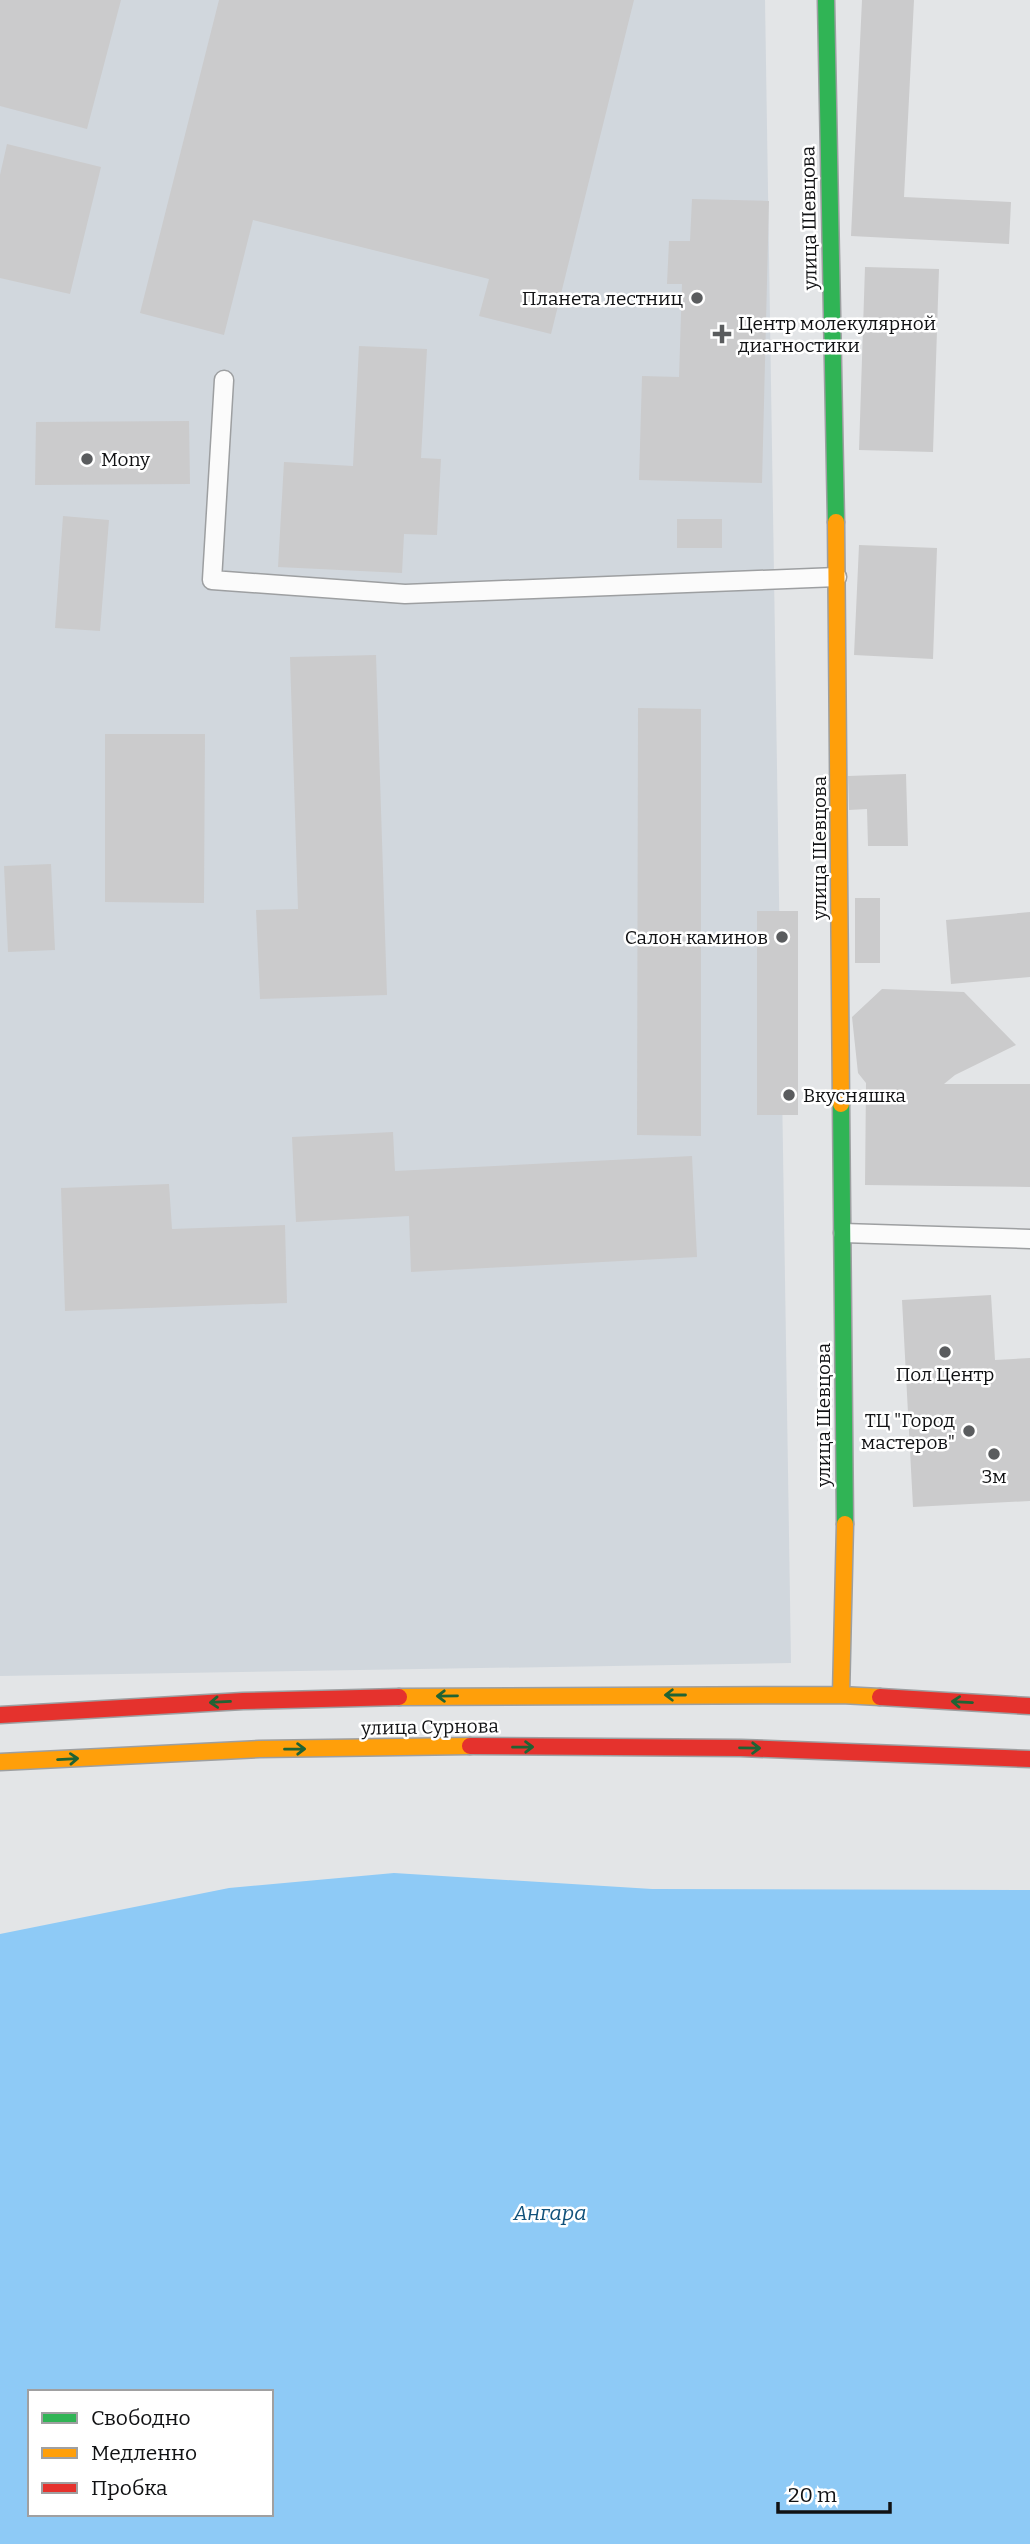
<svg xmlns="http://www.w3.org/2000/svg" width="1030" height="2544" font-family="Bitter,serif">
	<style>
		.built { fill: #d1d7dd }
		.water { fill: #8ecaf6; fill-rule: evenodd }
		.building { fill: #cbcbcc }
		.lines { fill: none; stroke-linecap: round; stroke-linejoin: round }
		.lane-casing { stroke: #9d9fa1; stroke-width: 21 }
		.fast-casing { stroke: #9d9fa1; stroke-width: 19 }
		.slow-casing { stroke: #9d9fa1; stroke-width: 19 }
		.jam-casing { stroke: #9d9fa1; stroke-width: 19 }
		.lane { stroke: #fbfbfb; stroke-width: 18 }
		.fast { stroke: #30b455; stroke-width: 16 }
		.slow { stroke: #ff9f0a; stroke-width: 16 }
		.jam { stroke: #e5322d; stroke-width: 16 }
		.oneway { stroke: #206334 }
		.poi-dot { fill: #5a5c5e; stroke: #fff; stroke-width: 2.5 }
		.labels { text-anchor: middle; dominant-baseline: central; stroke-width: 5; stroke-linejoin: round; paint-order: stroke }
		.street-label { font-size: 19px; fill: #111214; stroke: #fff }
		.poi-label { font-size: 19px; fill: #111214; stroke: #fff; text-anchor: end }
		.water-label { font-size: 21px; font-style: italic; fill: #11527b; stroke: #fff }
	</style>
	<rect width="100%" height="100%" fill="#e3e5e7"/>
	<!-- built -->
	<path class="built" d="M0,0H765L791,1663L0,1676Z"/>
	<!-- water -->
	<path class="water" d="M394,1873L652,1889L1030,1890V2544H0V1934L229,1888ZM30,2392H271V2514H30Z"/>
	<!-- building -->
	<path class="building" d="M0,0H121L87,129L0,106Z
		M219,0H634L551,334L479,316L489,279L253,220L224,335L140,313Z
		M862,0H914L904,197L1011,202L1009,244L851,236Z
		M7,144L101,167L70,294L0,278V175Z
		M692,199L769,201L762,483L639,480L642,376L679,377L682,284H667L669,241H690Z
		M865,267L939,269L933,452L859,450Z
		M359,346L427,349L421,458L441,459L437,535L404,534L402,573L278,567L284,462L353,466Z
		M189,421L190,484L35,485L36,422Z
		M63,516L109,520L100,631L55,628Z
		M677,519H722V548H677Z
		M859,545L937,548L933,659L854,655Z
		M376,655L387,995L260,999L256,910L298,909L290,657Z
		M638,708L701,709V1136L637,1135Z
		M105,734H205L204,903L105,902Z
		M906,774L908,846H868L867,809L849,810L848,776Z
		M51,864L55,950L8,952L4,866Z
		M855,898H880V963H855Z
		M757,911H798V1115H757Z
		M1030,912V977L951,984L946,920Z
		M882,989L964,992L1016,1045L955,1075L944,1084H1030V1187L865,1185L866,1083L858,1073L852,1017Z
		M393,1132L395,1171L692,1156L697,1257L411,1272L409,1216L296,1222L292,1137Z
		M169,1184L172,1229L285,1225L287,1303L65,1311L61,1188Z
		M991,1295L995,1360L1030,1358V1501L913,1507L902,1300Z"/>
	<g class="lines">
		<defs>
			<path id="lane" d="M224,380L212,580L405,594L837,577
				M843,1233L1030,1239"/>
			<path id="fast" d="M826,0L836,522
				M841,1104L845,1524"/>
			<path id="slow" d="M836,522L841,1104
				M841,1695L845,1524
				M399,1697L841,1695L880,1697
				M0,1762L259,1749L470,1746"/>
			<path id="jam" d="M880,1697L1030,1706
				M0,1715L243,1701L399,1697
				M470,1746L741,1748L1030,1759"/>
		</defs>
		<!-- lane casing -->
		<use href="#lane" class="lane-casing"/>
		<!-- fast casing -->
		<use href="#fast" class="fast-casing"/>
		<!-- slow casing -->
		<use href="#slow" class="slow-casing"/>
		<!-- jam casing -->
		<use href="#jam" class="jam-casing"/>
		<!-- lane -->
		<use href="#lane" class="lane"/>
		<!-- fast -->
		<use href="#fast" class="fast"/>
		<!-- slow -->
		<use href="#slow" class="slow"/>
		<!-- jam -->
		<use href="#jam" class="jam"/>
	</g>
	<!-- one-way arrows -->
	<defs><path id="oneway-shaft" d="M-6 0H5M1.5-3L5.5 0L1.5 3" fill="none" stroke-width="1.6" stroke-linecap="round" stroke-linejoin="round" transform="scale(1.75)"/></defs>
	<g class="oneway">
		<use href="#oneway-shaft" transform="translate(675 1695) rotate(180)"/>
		<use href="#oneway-shaft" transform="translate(447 1696) rotate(179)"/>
		<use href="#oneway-shaft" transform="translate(220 1702) rotate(177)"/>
		<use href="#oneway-shaft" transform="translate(962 1702) rotate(-177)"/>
		<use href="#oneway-shaft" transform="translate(523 1747) rotate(-1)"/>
		<use href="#oneway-shaft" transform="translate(750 1748) rotate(1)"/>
		<use href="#oneway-shaft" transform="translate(295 1749) rotate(-1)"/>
		<use href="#oneway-shaft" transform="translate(68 1759) rotate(-3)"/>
	</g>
	<!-- markers -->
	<g class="poi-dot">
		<circle cx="697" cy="298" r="7"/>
		<path d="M718.5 323.5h7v7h7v7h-7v7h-7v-7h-7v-7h7z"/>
		<circle cx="87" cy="459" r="7"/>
		<circle cx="782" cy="937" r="7"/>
		<circle cx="789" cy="1095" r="7"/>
		<circle cx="945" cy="1352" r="7"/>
		<circle cx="969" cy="1431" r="7"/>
		<circle cx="994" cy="1454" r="7"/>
	</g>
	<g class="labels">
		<!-- street labels -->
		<g class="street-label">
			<text transform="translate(809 218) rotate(-91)">улица Шевцова</text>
			<text transform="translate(819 848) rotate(-90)">улица Шевцова</text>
			<text transform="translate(823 1415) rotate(-90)">улица Шевцова</text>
			<text transform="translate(430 1727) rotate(-1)">улица Сурнова</text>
		</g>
		<!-- poi labels -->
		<g class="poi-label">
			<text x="683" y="298">Планета лестниц</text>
			<text x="738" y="323" text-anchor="start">Центр молекулярной<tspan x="738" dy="22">диагностики</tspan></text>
			<text x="101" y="459" text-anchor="start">Mony</text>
			<text x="768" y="937">Салон каминов</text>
			<text x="803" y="1095" text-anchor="start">Вкусняшка</text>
			<text x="945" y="1374" text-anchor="middle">Пол Центр</text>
			<text x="955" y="1420">ТЦ "Город<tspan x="955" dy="22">мастеров"</tspan></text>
			<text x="994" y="1476" text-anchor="middle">Зм</text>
		</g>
		<!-- water labels -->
		<g class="water-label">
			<text x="550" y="2213">Ангара</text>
		</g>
	</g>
	<!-- legend -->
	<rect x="28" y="2390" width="245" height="126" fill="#ffffff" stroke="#a0a0a1" stroke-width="2"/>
	<rect x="42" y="2413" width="35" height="10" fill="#30b455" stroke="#a0a0a1" stroke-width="2"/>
	<text x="91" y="2425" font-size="21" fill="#111214">Свободно</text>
	<rect x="42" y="2448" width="35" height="10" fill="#ff9f0a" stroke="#a0a0a1" stroke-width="2"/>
	<text x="91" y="2460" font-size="21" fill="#111214">Медленно</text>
	<rect x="42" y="2483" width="35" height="10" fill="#e5322d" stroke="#a0a0a1" stroke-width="2"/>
	<text x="91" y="2495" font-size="21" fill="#111214">Пробка</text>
	<!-- scale -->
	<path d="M778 2502v10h112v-10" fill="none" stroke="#111214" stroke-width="3.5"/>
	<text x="788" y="2502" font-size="21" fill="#111214" stroke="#ffffff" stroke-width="5" paint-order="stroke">20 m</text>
</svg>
